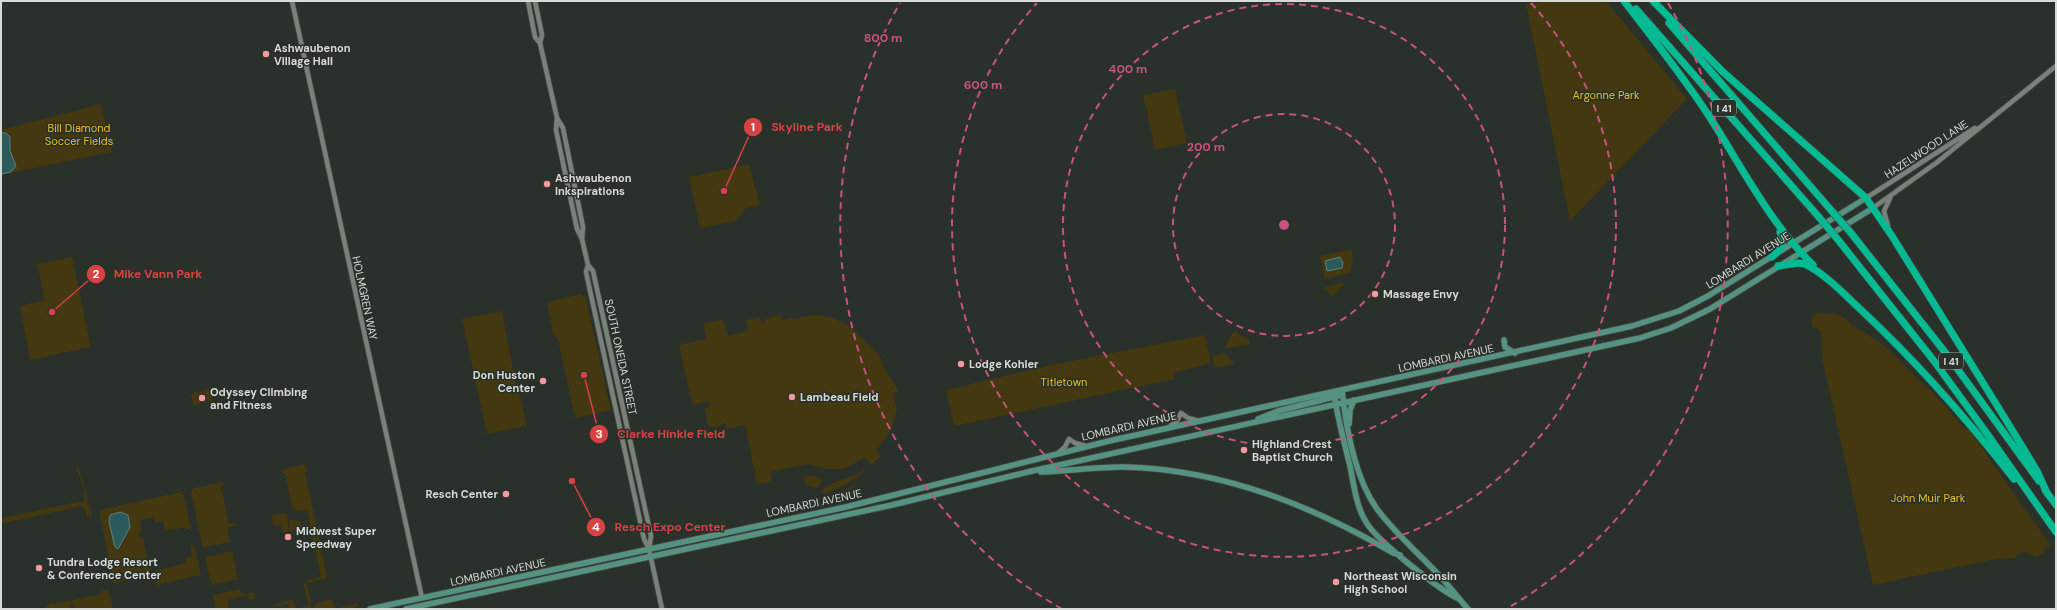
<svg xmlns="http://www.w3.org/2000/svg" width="2057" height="610" font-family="'DM Sans',sans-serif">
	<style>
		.green { fill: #433810 }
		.water { fill: #2a5a5a; stroke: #5e8180 }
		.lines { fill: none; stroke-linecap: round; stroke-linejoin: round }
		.tertiary-casing { stroke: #454b45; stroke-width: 6 }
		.secondary-casing { stroke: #454b45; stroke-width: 7 }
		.motorway-casing { stroke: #454b45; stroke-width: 8 }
		.tertiary { stroke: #7a8179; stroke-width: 4.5 }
		.secondary { stroke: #569281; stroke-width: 5.5 }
		.motorway { stroke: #03ba93; stroke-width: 7 }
		.motorway-bridge-casing { stroke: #454b45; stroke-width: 8; stroke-linecap: butt }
		.motorway-bridge { stroke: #03ba93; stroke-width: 7 }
		.ring { fill: none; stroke: #c85280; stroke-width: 2; stroke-dasharray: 7 5 }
		.poi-dot { fill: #f49a9f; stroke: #2a302a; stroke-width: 1.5 }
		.labels { text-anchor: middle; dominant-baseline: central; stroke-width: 3; stroke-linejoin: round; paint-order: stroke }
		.shield { fill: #2a302a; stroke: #a3a8a3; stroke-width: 1 }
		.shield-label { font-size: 10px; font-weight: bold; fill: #d7dbd7 }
		.poi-label { font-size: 11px; font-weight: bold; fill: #d7dbd7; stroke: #2a302a; text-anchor: start }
		.park-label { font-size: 11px; fill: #e7c027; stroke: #2a302a }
		.street-label { font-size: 11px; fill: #d7dbd7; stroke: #2a302a }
		.centre { fill: #c85280; stroke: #2a302a; stroke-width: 2 }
		.ring-label { font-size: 12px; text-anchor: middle; font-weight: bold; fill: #c85280; stroke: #2a302a; stroke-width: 3; stroke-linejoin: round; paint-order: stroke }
		.leader { fill: none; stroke: #d64342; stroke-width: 1.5 }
		.callout-dot { fill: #d64342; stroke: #2a302a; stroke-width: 1.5 }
		.mark-label { font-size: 12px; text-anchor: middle; font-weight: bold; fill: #fff }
		.callout-label { font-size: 12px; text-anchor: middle; font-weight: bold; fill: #d64342; stroke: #2a302a; stroke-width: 3; stroke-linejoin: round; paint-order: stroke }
	</style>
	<rect width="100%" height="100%" fill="#2a302a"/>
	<!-- green -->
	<path class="green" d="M1545,1H1606L1687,99L1570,221L1526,4Z
		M1175,89L1187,143L1155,150L1143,95Z
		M101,104L112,152L1,175V130Z
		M749,164L760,205L746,208L736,221L700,228L689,177Z
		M1352,249L1353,261L1350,273L1325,279L1320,256Z
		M72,257L91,347L30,360L20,306L45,300L37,264Z
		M1341,283L1344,284L1333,296L1323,288Z
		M581,294L586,299L611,410L575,418L558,340L553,334L547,302Z
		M502,311L516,386L518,387L527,426L487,434L462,319Z
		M1817,313L1835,314L1846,318L1850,324L1872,337L1888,349L1928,389L1931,390L1962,426L1971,432L2051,546L2044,548L2045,552L2037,557L2025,552L2018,554L2015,558L1996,559L1873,585L1822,358L1821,332L1812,326V316Z
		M780,315L782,320L793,317L794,319C827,309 847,320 868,345L870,344L883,361L881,363L899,391L893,394L897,410L892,426L888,436L876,450L881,457L871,465L865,457L852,465L842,469H826L808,464L770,472L772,479L770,482L757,484L745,425L726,429L725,423L715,428L714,426L708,427L705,408L710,407L709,401L692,405L679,345L706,339L704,323L721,320L724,323L728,336L748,331L746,320L760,317L762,324L765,323V319Z
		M1234,331L1249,340L1250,344L1224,349Z
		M1205,335L1211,363L1173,373L1174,379C1109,393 1042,407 980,421L979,419L978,421L954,426L946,390L969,385L971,382V384L1051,365Z
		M1224,353L1235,364L1215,368L1212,356Z
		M210,388L213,401L193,405L191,394Z
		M305,464L307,471L305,472L327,578L307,583V580L321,577L310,527L308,511L297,510L292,508L285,473H282L281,470Z
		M78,465L92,515L84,517L87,516L85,509L82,506L1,524V518L77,502H84V491L76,466Z
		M864,470L865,471C852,482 838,489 823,494L821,491C832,480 850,479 864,470Z
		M804,476H813L823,480L817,488L806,485Z
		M868,476L847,492L824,499L846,490Z
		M223,482L224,485L221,486L229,524L235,523L238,525L227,528L230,542L203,548L191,492L194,488Z
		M181,492L184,496L191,528L186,530L185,527L165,531L163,521L155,523L154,517L140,520L142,531L139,534L140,538H143L150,572L186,563L185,558L192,556L190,545H193L195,548L201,575L160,584L158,588L155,574L113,583L99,510Z
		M286,513L288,518L289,531L283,533L281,525L274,526L271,516Z
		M289,519L300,522L303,528L290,531Z
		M232,551L238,579L211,585L205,557L220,554L221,556L223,553Z
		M303,582L306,583L311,602L308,605Z
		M240,589L242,594L254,592L255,599L249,600L248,595L228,600L229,609H216L213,595Z
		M107,590L109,591L113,609H76L74,604L69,605L70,609H43L53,602L54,604L101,594V591Z
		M293,599L296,609L309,606L312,603L311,607L306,609H290L288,604L274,607L273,605Z
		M332,599L335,609L354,604L355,601L357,607L346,609H314L316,603Z"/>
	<!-- water -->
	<path class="water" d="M1,133H6L10,137V151L16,166L11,172L1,174Z
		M1340,257L1343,263L1342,268L1327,271L1325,261Z
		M120,512L128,515L130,527L118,549L115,547L109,522L110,515Z"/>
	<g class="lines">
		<defs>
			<path id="tertiary" d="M292,1L422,598
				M528,1L535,37L540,43L557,118L563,128L583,227L582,239
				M535,1L542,35L540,43
				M557,118L556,130L577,229L582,239L588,265L593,271L651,536L649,549
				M1866,198L1975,128
				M1873,208L1936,163L2056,66
				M1888,226L1884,211L1890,198
				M588,265L586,272L644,539L649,549L662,609
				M1169,427L1177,421L1181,413L1188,418L1199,421
				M1058,453L1065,447L1069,439L1075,443L1086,446"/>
			<path id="secondary" d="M1504,340L1505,347L1515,353
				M1342,390C1346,428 1355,478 1377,509C1394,532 1417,552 1436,572C1448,584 1457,597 1468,609
				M1334,392C1337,417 1344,441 1350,466C1354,485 1356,506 1366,522C1376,540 1437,588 1457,598
				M1258,419L1278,411L1338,396
				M1349,424L1350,410L1354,400
				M1041,472C1068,471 1095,467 1123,467C1220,469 1310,504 1393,553L1400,555
				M370,609L846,507L1109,441L1632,326L1679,311L1708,296L1866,198
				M406,609L892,505L1032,471L1640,338L1671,328L1710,309L1873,208"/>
			<path id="motorway" d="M1624,1C1653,39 1683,76 1709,116C1742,167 1769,222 1813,265
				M1653,1L1723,72L1866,198L1892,236L2006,420L2037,471L2047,493
				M1636,9L1818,216
				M1669,23L1830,209
				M1851,233L1948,356L2039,481
				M1839,241L1934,361L1988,435L2056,532
				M1772,257C1781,249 1786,244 1780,232
				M1778,266L1798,263L1805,264C1825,274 1843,293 1859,308C1915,360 1967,419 2014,479
				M2045,490L2056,505"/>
		</defs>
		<!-- tertiary casing -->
		<use href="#tertiary" class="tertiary-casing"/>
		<!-- secondary casing -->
		<use href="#secondary" class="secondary-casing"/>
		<!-- motorway casing -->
		<use href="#motorway" class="motorway-casing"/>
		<!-- tertiary -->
		<use href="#tertiary" class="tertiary"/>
		<!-- secondary -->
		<use href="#secondary" class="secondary"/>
		<!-- motorway -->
		<use href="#motorway" class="motorway"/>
		<defs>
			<path id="motorway-bridge" d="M1830,209L1851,233
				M1818,216L1839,241"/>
		</defs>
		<!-- motorway-bridge casing -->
		<use href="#motorway-bridge" class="motorway-bridge-casing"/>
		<!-- motorway-bridge -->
		<use href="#motorway-bridge" class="motorway-bridge"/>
	</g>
	<!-- distance rings -->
	<g class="ring">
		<circle cx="1284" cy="225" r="111"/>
		<circle cx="1284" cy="225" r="221"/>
		<path d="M1531 3A332 332 0 1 1 1037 3"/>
		<path d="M1062 609A443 443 0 0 1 900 3M1668 3A443 443 0 0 1 1506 609"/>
	</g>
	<!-- markers -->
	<g class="poi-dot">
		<circle cx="266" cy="54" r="4"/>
		<circle cx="547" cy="184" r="4"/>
		<circle cx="1375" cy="294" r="4"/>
		<circle cx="961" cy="364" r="4"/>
		<circle cx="543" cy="381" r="4"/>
		<circle cx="792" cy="397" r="4"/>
		<circle cx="202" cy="398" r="4"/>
		<circle cx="1244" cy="450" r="4"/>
		<circle cx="506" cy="494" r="4"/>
		<circle cx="288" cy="537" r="4"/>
		<circle cx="39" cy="568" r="4"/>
		<circle cx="1336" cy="582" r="4"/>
	</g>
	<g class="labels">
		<!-- shield labels -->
		<g class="shield">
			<rect x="1712" y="100" width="24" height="16" rx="3"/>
			<rect x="1939" y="353" width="24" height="16" rx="3"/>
		</g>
		<g class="shield-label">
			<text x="1724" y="108">I 41</text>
			<text x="1951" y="361">I 41</text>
		</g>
		<!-- poi labels -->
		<g class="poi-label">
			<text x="274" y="48">Ashwaubenon<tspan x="274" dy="13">Village Hall</tspan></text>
			<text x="555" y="178">Ashwaubenon<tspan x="555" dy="13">Inkspirations</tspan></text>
			<text x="1383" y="294">Massage Envy</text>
			<text x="969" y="364">Lodge Kohler</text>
			<text x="535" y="375" text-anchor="end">Don Huston<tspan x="535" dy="13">Center</tspan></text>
			<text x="210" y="392">Odyssey Climbing<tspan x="210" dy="13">and Fitness</tspan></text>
			<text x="800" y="397">Lambeau Field</text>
			<text x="1252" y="444">Highland Crest<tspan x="1252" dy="13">Baptist Church</tspan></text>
			<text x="498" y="494" text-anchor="end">Resch Center</text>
			<text x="296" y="531">Midwest Super<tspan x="296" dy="13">Speedway</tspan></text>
			<text x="47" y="562">Tundra Lodge Resort<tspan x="47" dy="13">&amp; Conference Center</tspan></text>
			<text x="1344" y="576">Northeast Wisconsin<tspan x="1344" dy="13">High School</tspan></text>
		</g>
		<!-- park labels -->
		<g class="park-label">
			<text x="1606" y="95">Argonne Park</text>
			<text x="79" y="128">Bill Diamond<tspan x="79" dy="13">Soccer Fields</tspan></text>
			<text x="1064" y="382">Titletown</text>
			<text x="1928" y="498">John Muir Park</text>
		</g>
		<!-- street labels -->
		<g class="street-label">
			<text transform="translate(1926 149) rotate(-33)">HAZELWOOD LANE</text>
			<text transform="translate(1748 260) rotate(-32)">LOMBARDI AVENUE</text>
			<text transform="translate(365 298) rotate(78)">HOLMGREN WAY</text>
			<text transform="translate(621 357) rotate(78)">SOUTH ONEIDA STREET</text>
			<text transform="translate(1446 358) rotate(-12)">LOMBARDI AVENUE</text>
			<text transform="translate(1129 426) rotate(-13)">LOMBARDI AVENUE</text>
			<text transform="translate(814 503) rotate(-12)">LOMBARDI AVENUE</text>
			<text transform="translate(498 572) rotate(-12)">LOMBARDI AVENUE</text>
		</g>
	</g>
	<circle cx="1284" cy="225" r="6" class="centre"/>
	<g class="ring-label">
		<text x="883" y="42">800 m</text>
		<text x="1128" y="73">400 m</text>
		<text x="983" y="89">600 m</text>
		<text x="1206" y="151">200 m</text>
	</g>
	<!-- callouts -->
	<path class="leader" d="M724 191L753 127M52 312L96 274M584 375L599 434M572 481L596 527"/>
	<g class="callout-dot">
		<circle cx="724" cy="191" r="4"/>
		<circle cx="52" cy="312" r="4"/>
		<circle cx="584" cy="375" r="4"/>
		<circle cx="572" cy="481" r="4"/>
		<circle cx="753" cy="127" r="10"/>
		<circle cx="96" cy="274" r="10"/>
		<circle cx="599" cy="434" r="10"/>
		<circle cx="596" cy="527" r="10"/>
	</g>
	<g class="mark-label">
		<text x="753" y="131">1</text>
		<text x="96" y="278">2</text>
		<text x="599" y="438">3</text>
		<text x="596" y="531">4</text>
	</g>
	<g class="callout-label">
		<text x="807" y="131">Skyline Park</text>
		<text x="158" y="278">Mike Vann Park</text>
		<text x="671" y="438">Clarke Hinkle Field</text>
		<text x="670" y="531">Resch Expo Center</text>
	</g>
	<!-- border -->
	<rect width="2057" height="610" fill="none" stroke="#d7dbd7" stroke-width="4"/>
</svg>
